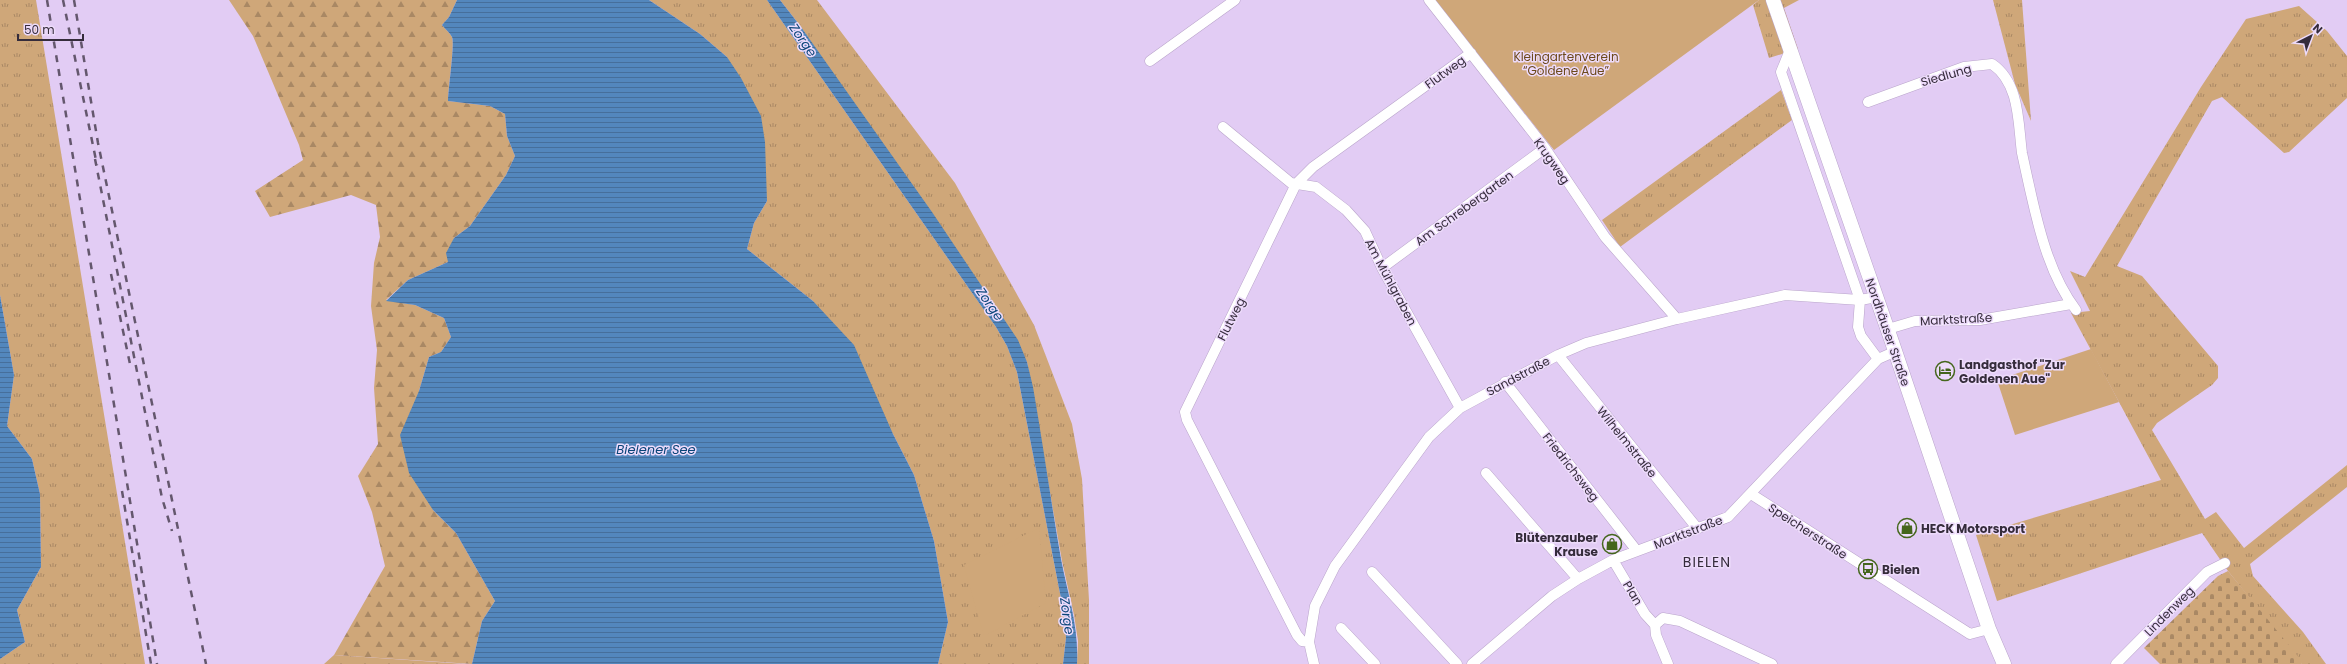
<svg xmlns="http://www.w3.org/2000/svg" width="2347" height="664" font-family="Poppins,sans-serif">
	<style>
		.grass { fill: url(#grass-tufts) }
		.forest { fill: url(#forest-firs) }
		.cemetery { fill: url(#cemetery-stones) }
		.garden { fill: #cfa779 }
		.water { fill: url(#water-rules) }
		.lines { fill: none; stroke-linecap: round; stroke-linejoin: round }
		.minor-casing { stroke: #baa5cb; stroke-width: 11 }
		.secondary-casing { stroke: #baa5cb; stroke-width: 15 }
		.minor { stroke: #fff; stroke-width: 10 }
		.secondary { stroke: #fff; stroke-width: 14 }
		.rail { stroke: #64576d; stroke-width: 2.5; stroke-dasharray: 7 7; stroke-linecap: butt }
		.labels { text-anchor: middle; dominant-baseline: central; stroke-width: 3; stroke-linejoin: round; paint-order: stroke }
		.park-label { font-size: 12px; fill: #6c491b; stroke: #eddbfb }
		.street-label { font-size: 12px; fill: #352c3b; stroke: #eddbfb }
		.poi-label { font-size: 12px; font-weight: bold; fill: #352c3b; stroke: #eddbfb; text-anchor: start }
		.water-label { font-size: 13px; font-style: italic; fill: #094578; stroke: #eddbfb }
		.quarter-label { font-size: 14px; letter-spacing: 1px; fill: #352c3b; stroke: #eddbfb }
	</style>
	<defs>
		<pattern id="grass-tufts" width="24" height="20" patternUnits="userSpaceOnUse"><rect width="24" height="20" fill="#cfa779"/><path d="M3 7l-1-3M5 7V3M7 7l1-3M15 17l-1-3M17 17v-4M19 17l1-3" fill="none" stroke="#a98864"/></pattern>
		<pattern id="forest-firs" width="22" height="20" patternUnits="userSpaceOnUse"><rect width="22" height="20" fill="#cfa779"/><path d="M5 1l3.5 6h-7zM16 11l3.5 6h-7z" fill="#a98864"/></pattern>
		<pattern id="cemetery-stones" width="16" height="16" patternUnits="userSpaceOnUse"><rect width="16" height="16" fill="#cfa779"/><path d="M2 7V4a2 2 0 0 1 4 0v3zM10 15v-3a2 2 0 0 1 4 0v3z" fill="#a98864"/></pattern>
		<pattern id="water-rules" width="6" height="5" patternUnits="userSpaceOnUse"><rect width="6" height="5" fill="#5387bd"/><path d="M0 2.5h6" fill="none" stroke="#466f9b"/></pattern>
	</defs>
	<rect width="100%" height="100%" fill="#e2ccf4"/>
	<!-- grass -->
	<path class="grass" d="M0,0H36L145,664H0V659L25,642L17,610L41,567L40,494L32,459L7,426L14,375L0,295Z
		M649,0H767L996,327L1007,346L1017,372L1065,619L1066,638L1063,664H938L948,622L934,541L914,475L893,434L813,301L747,249L754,223L767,201L727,57L700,34Z
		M780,0H817L955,183L1034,325L1072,424L1082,479L1089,600V664H1077L1078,641L1074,615L1062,561L1027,362L801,27Z
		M1759,0H1799L1784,8L1798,49L1769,58L1753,5Z
		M1993,0H2022L2031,121L2015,84Z
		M2299,6L2327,31L2347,56V98L2289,152L2284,153L2222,97L2212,101L2117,266L2142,276L2218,366V378L2212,385L2157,423L2152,430L2205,519L2216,512L2244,548L2347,465V487L2250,564L2253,576L2303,632L2326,664H2302L2228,571L2202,533L1997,601L1976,535L2161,480L2071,313L2090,311L2070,271L2085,277L2201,87L2246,19Z
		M1781,90L1792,120L1620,247L1602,220Z
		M334,655L466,664H324Z"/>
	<!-- forest -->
	<path class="forest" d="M229,0H457L449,17L442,25C445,29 450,33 452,37C455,43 448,89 448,101L490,106L505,114L507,136L515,156L506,175L470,226L454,238L448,262L408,280L386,300L415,305L444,318L451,337L441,352L429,357L419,391L433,510L456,533L495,601L482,621L472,664L334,655L385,566L372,512L358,476L378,444L374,388L377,350L371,306L374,263L380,237L376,205L351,195L270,217L255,191L303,160L299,145L253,36Z"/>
	<!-- cemetery -->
	<path class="cemetery" d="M2228,571L2300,659L2302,664H2160L2144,648L2218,576Z"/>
	<!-- garden -->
	<path class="garden" d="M1435,0H1759L1554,150Z
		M2091,349L2119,402L2015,435L1997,380Z
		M1039,528L1046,603L986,635L983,634L964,565Z"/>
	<!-- water -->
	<path class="water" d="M457,0H649L700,34L727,57L741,78L761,116L765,142L767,201L754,223L747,249L813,301L854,345L893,434L914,475L934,541L948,622L938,664H472L482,621L495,601L456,533L433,510L409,473L400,435L419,391L429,357L441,352L451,337L444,318L415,305L386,301L408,280L448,262L446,253L454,238L470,226L506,175L515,156L507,136L505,114L490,106L448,101C448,90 455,43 452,37C450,33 445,29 442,25L449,17Z
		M767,0H780L801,27L932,212L1018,340L1027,362L1033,387C1043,444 1051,502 1061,559C1068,596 1079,626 1077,664H1063L1066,638L1065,619L1017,372L1007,346L996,327Z
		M0,295L14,375L7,426L32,459L40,494L41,567L17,610L25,642L0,659Z"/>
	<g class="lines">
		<defs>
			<path id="minor" d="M1429,0L1545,148L1605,237L1677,319
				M1790,50L1781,72L1860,300L1858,327L1861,336L1878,359
				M1150,61L1235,0
				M1868,102L1964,67L1992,64C2020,83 2018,123 2022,153C2025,167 2028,181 2031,194C2040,234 2051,277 2076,310
				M1223,127L1291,183L1316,187L1346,210L1365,231L1382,268L1460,408
				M1382,268L1545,148
				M1888,329L1915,321L1980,320L2071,304
				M1558,355L1697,528
				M1505,382L1637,551
				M1486,473L1578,579
				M1751,494L1970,634L1989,629
				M1613,560L1645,614L1655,625
				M1372,572L1457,664
				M1655,625L1663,618L1680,621L1772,664
				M1655,625L1656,635L1668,664
				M1341,628L1375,664
				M1309,642L1302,641L1297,635L1187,420L1185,412L1296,184L1313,167L1471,53
				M1314,664L1309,642L1315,606L1335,566L1429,437L1460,408L1558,355L1586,343L1677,319L1785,295L1860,300L1877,297
				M1472,664L1552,596L1578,579L1613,560L1728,517L1878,359L1896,351
				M2116,664L2207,572L2225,563"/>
			<path id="secondary" d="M1773,0L1892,342L1989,629L2004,664"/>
		</defs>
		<!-- minor casing -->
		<use href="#minor" class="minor-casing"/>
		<!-- secondary casing -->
		<use href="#secondary" class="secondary-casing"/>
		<!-- minor -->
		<use href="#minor" class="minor"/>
		<!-- secondary -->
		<use href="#secondary" class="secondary"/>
		<!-- rail -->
		<path class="rail" d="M47,0L157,664
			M63,0L97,165
			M74,0L98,143L206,664
			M95,159L162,498L172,531
			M111,274L130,364
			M122,491L151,664"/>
	</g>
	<!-- icons -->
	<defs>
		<symbol id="hotel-ring" viewBox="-11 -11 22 22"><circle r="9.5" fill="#eddbfb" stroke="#45661c" stroke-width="1.5"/><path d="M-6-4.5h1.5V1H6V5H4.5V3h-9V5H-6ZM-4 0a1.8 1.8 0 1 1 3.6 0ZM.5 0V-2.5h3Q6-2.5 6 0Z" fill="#45661c"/></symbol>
		<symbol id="shop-ring" viewBox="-11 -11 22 22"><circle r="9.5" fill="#eddbfb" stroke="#45661c" stroke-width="1.5"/><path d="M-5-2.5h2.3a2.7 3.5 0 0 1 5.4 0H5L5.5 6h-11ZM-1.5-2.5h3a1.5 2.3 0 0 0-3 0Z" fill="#45661c"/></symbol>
		<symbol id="bus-ring" viewBox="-11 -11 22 22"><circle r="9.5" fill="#eddbfb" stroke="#45661c" stroke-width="1.5"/><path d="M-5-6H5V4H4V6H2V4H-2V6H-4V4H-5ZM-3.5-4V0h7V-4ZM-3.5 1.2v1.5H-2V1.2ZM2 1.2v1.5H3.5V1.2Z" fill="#45661c"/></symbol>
	</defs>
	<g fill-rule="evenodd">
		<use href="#hotel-ring" x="1934" y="360" width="22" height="22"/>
		<use href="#shop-ring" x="1896" y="517" width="22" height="22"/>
		<use href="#shop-ring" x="1601" y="533" width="22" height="22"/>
		<use href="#bus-ring" x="1857" y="558" width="22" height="22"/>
	</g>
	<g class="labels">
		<!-- park labels -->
		<g class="park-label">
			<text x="1566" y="56">Kleingartenverein<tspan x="1566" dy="14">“Goldene Aue”</tspan></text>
		</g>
		<!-- street labels -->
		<g class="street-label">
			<text transform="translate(1445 72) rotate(-36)">Flutweg</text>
			<text transform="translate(1946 75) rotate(-16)">Siedlung</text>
			<text transform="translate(1552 161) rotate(55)">Krugweg</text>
			<text transform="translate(1464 208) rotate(-36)">Am Schrebergarten</text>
			<text transform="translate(1391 282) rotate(62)">Am Mühlgraben</text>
			<text transform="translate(1231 319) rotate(-63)">Flutweg</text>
			<text transform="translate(1956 319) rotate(-3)">Marktstraße</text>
			<text transform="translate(1888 332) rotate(71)">Nordhäuser Straße</text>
			<text transform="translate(1518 376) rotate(-28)">Sandstraße</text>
			<text transform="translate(1627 442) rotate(51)">Wilhelmstraße</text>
			<text transform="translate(1571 467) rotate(52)">Friedrichsweg</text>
			<text transform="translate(1808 531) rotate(33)">Speicherstraße</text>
			<text transform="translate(1688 532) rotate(-21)">Marktstraße</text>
			<text transform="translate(1633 593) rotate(59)">Plan</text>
			<text transform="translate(2169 611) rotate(-45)">Lindenweg</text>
		</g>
		<!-- poi labels -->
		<g class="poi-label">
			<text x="1959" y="364">Landgasthof "Zur<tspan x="1959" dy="14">Goldenen Aue"</tspan></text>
			<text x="1921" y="528">HECK Motorsport</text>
			<text x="1598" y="537" text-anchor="end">Blütenzauber<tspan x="1598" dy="14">Krause</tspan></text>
			<text x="1882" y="569">Bielen</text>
		</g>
		<!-- water labels -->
		<g class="water-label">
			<text transform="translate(803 40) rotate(55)">Zorge</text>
			<text transform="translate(990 304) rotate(55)">Zorge</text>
			<text x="656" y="449">Bielener See</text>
			<text transform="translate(1067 616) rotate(82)">Zorge</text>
		</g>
		<!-- quarter labels -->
		<g class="quarter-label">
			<text x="1707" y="562">BIELEN</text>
		</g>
	</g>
	<!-- north arrow -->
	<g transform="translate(2311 36) rotate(42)" stroke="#eddbfb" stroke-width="3" paint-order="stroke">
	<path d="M0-3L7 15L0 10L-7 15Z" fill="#352c3b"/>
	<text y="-6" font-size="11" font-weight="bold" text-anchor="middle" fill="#352c3b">N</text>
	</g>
	<!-- scale -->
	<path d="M18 34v6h65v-6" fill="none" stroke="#352c3b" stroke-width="2"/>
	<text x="24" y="34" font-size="12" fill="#352c3b" stroke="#eddbfb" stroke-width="3" paint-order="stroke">50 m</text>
</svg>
